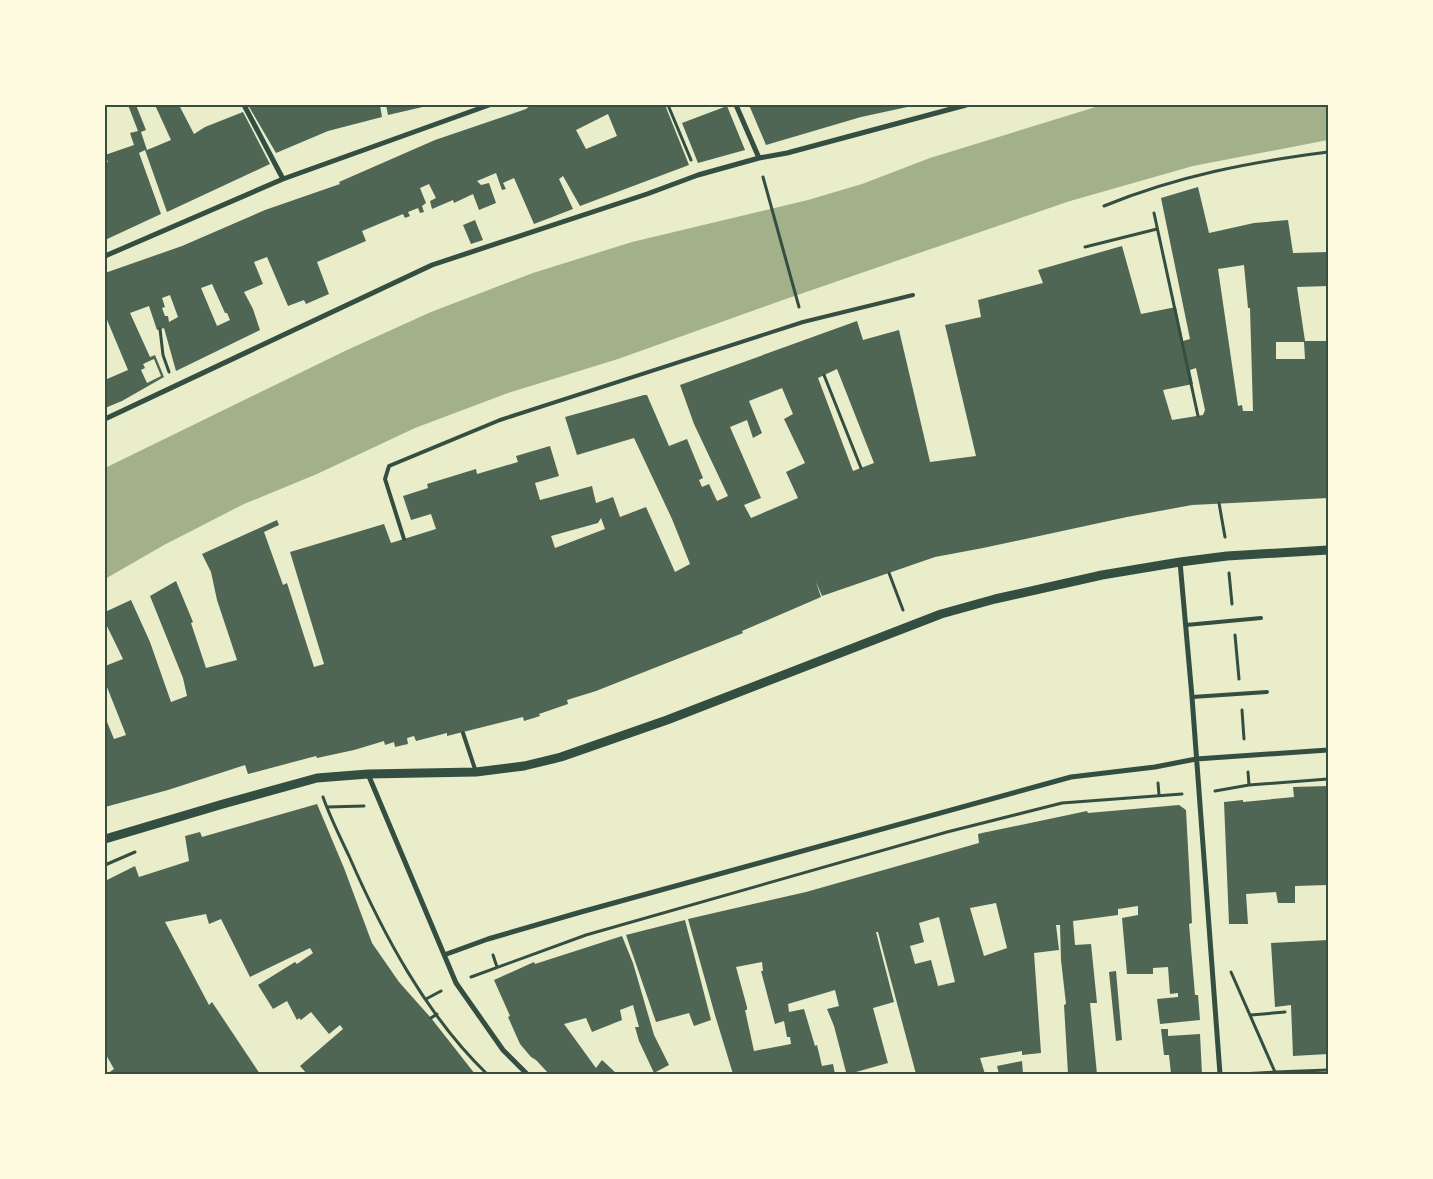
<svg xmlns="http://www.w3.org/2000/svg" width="1433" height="1179" font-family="'IBM Plex Sans',sans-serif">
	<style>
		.water { fill: #a3b18a }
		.building { fill: #4f6655; fill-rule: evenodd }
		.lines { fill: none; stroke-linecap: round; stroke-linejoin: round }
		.path { stroke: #344e41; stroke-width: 3 }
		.service { stroke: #344e41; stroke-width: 4 }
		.minor { stroke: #344e41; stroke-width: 5 }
		.tertiary { stroke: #344e41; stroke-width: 9 }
		.neatline { fill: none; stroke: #344e41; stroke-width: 2 }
	</style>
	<rect width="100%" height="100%" fill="#e9edc9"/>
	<!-- water -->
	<path class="water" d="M1102,105H1328V140L1193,166L1070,201L780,301L618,359L508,393L415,428L317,474L244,504L164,545L105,579V468L347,350L431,312L533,273L632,242L808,200L862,184L930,158Z"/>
	<!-- building -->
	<path class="building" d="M128,105H136L146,130L141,132L147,150L171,140L155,105H179L194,134L205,127L243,112L270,164L167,212L145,150L139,153L161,214L105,240V163L108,162L105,155L134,145L130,133L138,131Z
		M248,105H380L382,117L328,131L276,153Z
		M386,105H427V106L388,115Z
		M531,105H665L689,165L580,206L563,176L559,179L573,209L534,224L514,178L503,183L506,189L502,190L496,173L477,181L481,185L489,183L496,203L479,210L473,194L454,203L453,200L432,209L430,201L436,198L429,184L420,188L426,203L422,206L424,212L420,213L418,208L408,212L410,216L405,218L403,214L362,231L366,241L317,262L329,294L306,304L304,300L288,306L267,257L254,262L263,284L244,292L253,309L260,330L176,371L164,328L157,330L149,306L130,313L150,357L155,355L164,377L122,401L105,408V373L107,379L128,370L105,315V273L182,246L265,210L340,184L339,182L435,140L526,109ZM608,114L617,136L586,149L576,130ZM212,284L225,313H227L230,320L217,326L201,288ZM170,295L178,317L169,322L168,316H165L162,308L165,307L162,298ZM154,359L161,376L147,383L141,370L145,368L143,364Z
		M749,105H912V106L861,117L766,145Z
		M727,106L745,150L698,163L682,123Z
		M1198,187L1209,233L1254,223L1288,220L1293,253L1328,252V286L1297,287L1305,341H1328V498L1192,505L1127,517L983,548L935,557L822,596L816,582L821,597L742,631L743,633L596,691L567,700L568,704L539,714L540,716L524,721L523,717L447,736V733L416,741L414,736L407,738L408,744L395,747L394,742L385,745L384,741L354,750L317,758L316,756L248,774L245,765L168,790L105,807V717L114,739L126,735L105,682V666L123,659L105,622V612L131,600L150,642L171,702L187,696L183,678L150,596L176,581L193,622L191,623L206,668L237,660L217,600L211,572L202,554L277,520L279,525L264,532L283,585L287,583L314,667L324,664L290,552L384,524L391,543L436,529L431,514L411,520L403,496L428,488L427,484L476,469L477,474L518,462L516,456L550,446L559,476L535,483L540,500L592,486L596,503L613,497L620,517L646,507L675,572L690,564L672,519L634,438L577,455L565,417L644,395H647L669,446L687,439L703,478L699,480L702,487L709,484L717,501L728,496L694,424L680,385L857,321L863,340L899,330L930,462L976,456L945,325L981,317L978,300L1043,283L1038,270L1122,246L1141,314L1176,307L1183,341L1190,339L1161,198ZM1244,265L1248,308H1250L1253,411H1243L1242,405L1238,406L1218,269ZM1276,342H1304L1305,359H1276ZM1196,368L1205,410L1203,415L1172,420L1163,390L1193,384L1190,370ZM837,369L874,463L853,471L818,378ZM782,388L793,414L784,419L805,463L786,472L798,498L751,518L744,505L761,498L730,427L747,420L753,438L762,433L749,401ZM601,518L605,529L555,548L551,536L598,523Z
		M475,220L483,240L471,244L463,225Z
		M1328,786V885L1295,886V903H1278L1276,892L1246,894L1248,924H1229L1224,802L1243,800V802L1294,797L1293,787Z
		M317,804L344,868L372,943L399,982L431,1018L475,1074H307L300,1066L343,1029L340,1025L329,1034L311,1012L301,1020L299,1018L297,1020L287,1001L273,1009L258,985L295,962L297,964L313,953L310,948L250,977L221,919L209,924L206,914L165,922L209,1005L212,1002L260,1074H107L114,1069L105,1053V881L135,866L139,877L189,861L185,836L200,832L202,837Z
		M1179,805L1186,810L1192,923L1189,924L1195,995H1198L1200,1020L1160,1024L1157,999L1178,997V993L1170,994L1168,967L1153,968V974H1127L1122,918L1138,915V906L1118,909V915L1073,921L1075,945L1091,944L1097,1003H1090L1097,1074H1068L1064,1005L1066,1004L1061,960L1060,925H1056L1059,950L1034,953L1041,1053L1022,1055V1051L980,1058L985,1074H916L878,932H876L894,1002L873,1008L888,1063L856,1072V1074H837L846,1072L834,1026L827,1009L839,1006L835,990L788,1004L789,1012L804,1009L815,1046L817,1045L822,1066L833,1064L835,1074H733L715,1015L688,919L806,892L979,843L978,834L982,833L1087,811L1088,813ZM996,903L1007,948L984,956L970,908ZM939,917L955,982L938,986L931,960L915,964L910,946L924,942L919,923ZM762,962L763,971H761L775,1024L784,1021L787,1037H790L791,1044L754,1051L745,1010H747V1007L736,967Z
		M685,920L711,1020L694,1026L689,1013L656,1022L626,935Z
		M622,936L633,963L654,1035L669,1065L654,1073L639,1041L635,1027H639L633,1005L620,1010L622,1020L592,1032L586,1018L564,1024L596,1068L602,1060L617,1074H549L536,1060L531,1057L520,1044L508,1017L510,1016L494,980L534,962L535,964Z
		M1328,940V1054L1293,1056L1291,1005L1275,1007L1271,943Z
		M1116,971L1122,1040L1116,1041L1109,972Z
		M1161,1029H1168V1036L1200,1034L1202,1074H1171L1169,1055H1164Z
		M1022,1061L1023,1074H999L997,1066Z"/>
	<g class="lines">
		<!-- path -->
		<path class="path" d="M668,105L691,160
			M763,177L799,307
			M1104,206C1177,176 1250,162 1328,152
			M1154,213L1198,416
			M1085,247L1157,229
			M160,329L163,355L169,372
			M824,375L861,468
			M1219,503L1225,537
			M889,573L903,610
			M1229,573L1232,604
			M1235,635L1239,679
			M1242,710L1244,739
			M1248,772L1249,785
			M1158,783L1159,795
			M1215,791L1249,785L1328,779
			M323,797C330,817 340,837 349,856C383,934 426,1015 487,1074
			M327,807L364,806
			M105,865L135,852
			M493,955L497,967
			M1231,972L1275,1072L1241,1074
			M471,977L586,935L947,832L1062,803L1182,794
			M426,999L441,991
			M1251,1015L1285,1012
			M431,1018L437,1014
			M1275,1072L1328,1070"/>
		<!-- service -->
		<path class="service" d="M404,539L385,479L389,466L500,420L803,322L913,295
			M1186,625L1261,618
			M1192,697L1267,692
			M463,733L476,772"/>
		<!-- minor -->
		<path class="minor" d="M244,105L283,179
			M736,105L759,158
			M105,256L283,179L489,105
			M105,419L432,265L647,194L698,175L759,158L787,153L966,105
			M1180,562L1192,697L1220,1074
			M368,774L456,983L503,1050L527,1074
			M444,955L488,939L581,912L1071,777L1155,767L1196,759L1328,750"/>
		<!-- tertiary -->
		<path class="tertiary" d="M105,839L223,804L317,778L368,774L476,772L524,766L561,757L667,720L941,614L995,599L1102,575L1180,562L1227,556L1328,550"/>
	</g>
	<!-- border -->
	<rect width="1433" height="1179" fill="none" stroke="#fefae0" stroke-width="212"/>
	<rect x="106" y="106" width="1221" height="967" class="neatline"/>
</svg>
